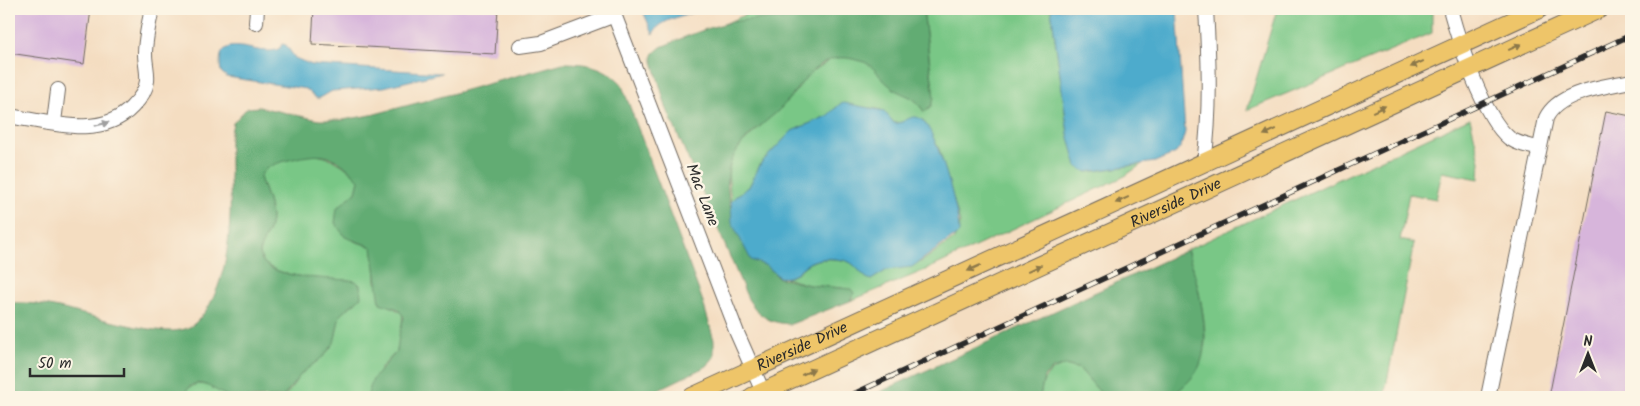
<svg xmlns="http://www.w3.org/2000/svg" width="1640" height="406" font-family="Kalam,sans-serif">
	<style>
		.green { fill: #79c786; stroke: #527958 }
		.forest { fill: #62ac73; stroke: #466c4f }
		.water { fill: #4eabcc; stroke: #3c6b7c }
		.building { fill: #d7b5db }
		.lines { fill: none; stroke-linecap: round; stroke-linejoin: round }
		.minor-casing { stroke: #716960; stroke-width: 16 }
		.major-casing { stroke: #716960; stroke-width: 20 }
		.minor { stroke: #fff; stroke-width: 14 }
		.major { stroke: #eec569; stroke-width: 18 }
		.rail-casing { stroke: #2b2b2b; stroke-width: 5.5 }
		.rail { stroke: #fcf5e5; stroke-width: 4; stroke-dasharray: 11; stroke-linecap: butt }
		.oneway { fill: #8c784a }
		.oneway2 { fill: #a0a0a0 }
		.labels { text-anchor: middle; dominant-baseline: central; stroke-width: 5; stroke-linejoin: round; paint-order: stroke }
		.street-label { font-size: 16px; fill: #2b2b2b; stroke: #fcf5e5 }
	</style>
	<rect width="100%" height="100%" fill="#fcf5e5"/>
	<filter id="ink" filterUnits="userSpaceOnUse"><feTurbulence type="fractalNoise" baseFrequency=".02" numOctaves="2"/><feDisplacementMap in="SourceGraphic" scale="10" xChannelSelector="R" yChannelSelector="G"/><feConvolveMatrix kernelMatrix="1 2 1 2 8 2 1 2 1" color-interpolation-filters="sRGB"/></filter>
	<filter id="wash" filterUnits="userSpaceOnUse"><feTurbulence type="fractalNoise" baseFrequency=".0096" numOctaves="4" result="noise"/><feDisplacementMap in="SourceGraphic" scale="20" xChannelSelector="R" yChannelSelector="G"/><feGaussianBlur stdDeviation="1.12" result="paint"/><feColorMatrix in="noise" values="0 0 0 0 0 0 0 0 0 0 0 0 0 0 0 0 0 1.4 0 .05"/><feComposite in="paint" operator="in"/></filter>
	<g filter="url(#wash)">
		<rect width="100%" height="100%" fill="#f4ddc1"/>
		<!-- green -->
		<path class="green" d="M758,9H822C793,25 756,17 724,24Z
			M923,9H1051L1068,133L1087,172L1142,164L1125,176L928,269L850,301L854,297L842,288L809,285L785,278C794,277 798,272 805,266C816,257 833,258 847,261C858,264 861,277 871,280L887,270L921,262L954,239L960,223L939,149L923,120L894,123L884,111L878,109L840,104L827,116L792,131L761,163L749,187L736,196L731,202L728,171L731,158L739,147L797,90L807,75L833,58L846,57L866,62L878,72L889,85L917,101L924,112L931,106L933,87Z
			M1277,9H1432V33L1247,110Z
			M1470,118L1480,161L1479,179L1442,172L1436,199L1409,194L1400,240L1414,243L1384,397H1168C1182,387 1200,368 1204,349C1209,328 1195,271 1187,250Z
			M308,154C331,156 344,164 359,180L356,192L337,208L354,241L372,247L375,262L376,282L392,307L402,313C404,318 399,344 397,351L381,368L367,397H283C292,391 295,379 303,372C329,350 335,353 339,315L356,302L349,280C329,279 258,279 260,251C260,243 267,237 269,230C275,211 265,194 260,177C266,162 294,158 308,154Z
			M1065,365L1080,369L1104,397H1040C1042,379 1047,371 1065,365Z
			M196,384L210,385L229,397H183L186,390Z"/>
		<!-- forest -->
		<path class="forest" d="M822,9H923L934,98L931,106L924,112C912,91 904,99 889,85C881,79 877,70 868,64C864,61 858,61 853,59C815,50 800,91 777,112C760,127 734,144 729,169C723,199 738,232 751,259L767,266L779,278L809,285L851,289L854,293L850,301L791,324C769,323 760,317 748,299L666,107L652,58L654,53L661,47C685,37 712,25 738,21C767,16 796,24 822,9Z
			M563,63C587,63 604,66 621,83L702,299L714,340V357L707,366L643,397H367L373,379L397,351L399,335L404,317L398,309L380,303L372,247L345,237L335,223L337,208L356,192L359,180C333,151 320,152 285,161C275,164 264,167 260,177C265,195 275,211 269,229C267,237 261,243 260,251C258,282 336,277 356,281L360,285L361,297L340,315L334,343L324,356L302,373L283,397C267,397 249,399 232,397C217,396 196,367 183,397H9V303C44,301 76,313 110,321C128,325 163,334 181,330C194,328 202,316 209,306C237,256 229,194 230,138L233,123L247,108L259,107L319,120H343L371,115L444,96Z
			M1187,250C1197,279 1213,338 1199,367C1194,378 1180,391 1169,396C1161,400 1116,397 1104,397L1080,369L1065,365L1053,369L1044,377L1040,397H869Z"/>
		<!-- water -->
		<path class="water" d="M642,9H704C689,15 660,18 653,34Z
			M1051,9H1177L1185,132L1181,146L1176,153L1155,162L1087,172L1077,167L1068,134Z
			M282,44L286,45L295,58L312,65L442,73L384,87L332,91L320,98H316L306,89L227,77L221,72C213,24 261,61 280,48Z
			M844,103L884,111L894,123C904,125 912,111 922,120C937,131 960,214 959,233L912,267L887,270L871,280C861,277 858,265 847,261C836,258 819,257 809,263C797,270 794,280 779,277L767,266L751,260L732,223L731,202L736,196L749,187L761,163L792,131L827,116L840,104Z"/>
		<g id="blocks">
			<!-- building -->
			<path class="building" d="M9,9H91L84,64L9,53Z
				M314,9H498L495,54L312,44Z
				M1606,111L1631,116V397H1549Z"/>
		</g>
	</g>
	<g filter="url(#ink)">
		<use href="#blocks" fill-opacity="0" stroke="#716960" stroke-width="1"/>
		<g class="lines">
			<defs>
				<path id="minor" d="M612,9L737,333L763,392
					M1450,9C1459,42 1483,117 1509,138C1518,144 1528,146 1538,148
					M256,23L257,9
					M520,46L541,43L615,15
					M9,116C48,122 101,140 132,107C139,100 146,91 147,81C148,72 145,63 145,54C145,39 149,23 152,9
					M54,122L58,90
					M1204,163C1211,111 1209,61 1206,9
					M1488,397L1546,118C1559,91 1605,87 1631,81"/>
				<g id="major">
					<path id="s1" d="M692,397L1539,9"/>
					<path id="s2" d="M752,397L1599,9"/>
				</g>
			</defs>
			<!-- minor casing -->
			<use href="#minor" class="minor-casing"/>
			<!-- major casing -->
			<use href="#major" class="major-casing"/>
			<!-- minor -->
			<use href="#minor" class="minor"/>
			<!-- major -->
			<use href="#major" class="major"/>
			<defs>
				<path id="rail" d="M847,397L1631,35"/>
			</defs>
			<!-- rail casing -->
			<use href="#rail" class="rail-casing"/>
			<!-- rail -->
			<use href="#rail" class="rail"/>
		</g>
		<!-- one-way arrows -->
		<defs><path id="oneway-solid" d="M-6-.8H1V-3.2L6.5 0L1 3.2V.8H-6Z" transform="scale(1.25)"/></defs>
		<g class="oneway">
			<use href="#oneway-solid" transform="translate(1515 47) rotate(-25)"/>
			<use href="#oneway-solid" transform="translate(1417 64) rotate(155)"/>
			<use href="#oneway-solid" transform="translate(1379 109) rotate(-25)"/>
			<use href="#oneway-solid" transform="translate(1270 132) rotate(155)"/>
			<use href="#oneway-solid" transform="translate(1122 200) rotate(155)"/>
			<use href="#oneway-solid" transform="translate(974 268) rotate(155)"/>
			<use href="#oneway-solid" transform="translate(1035 268) rotate(-25)"/>
			<use href="#oneway-solid" transform="translate(808 372) rotate(-25)"/>
		</g>
		<use class="oneway2" href="#oneway-solid" transform="translate(102 124) rotate(-14)"/>
	</g>
	<g class="labels">
		<!-- street labels -->
		<g class="street-label">
			<text transform="translate(702 195) rotate(69)">Mac Lane</text>
			<text stroke="none"><textPath href="#s2" startOffset="466">Riverside Drive</textPath></text>
			<text stroke="none"><textPath href="#s1" startOffset="121">Riverside Drive</textPath></text>
		</g>
	</g>
	<!-- margin -->
	<rect width="1640" height="406" fill="none" stroke="#fcf5e5" stroke-width="30"/>
	<!-- north arrow -->
	<g transform="translate(1588 354)" stroke="#fcf5e5" stroke-width="4" paint-order="stroke">
	<path d="M0-4L9 19L0 12L-9 19Z" fill="#2b2b2b"/>
	<text y="-8" font-size="14" font-weight="bold" text-anchor="middle" fill="#2b2b2b">N</text>
	</g>
	<!-- scale -->
	<path d="M30 368v8h94v-8" fill="none" stroke="#2b2b2b" stroke-width="2.5"/>
	<text x="38" y="368" font-size="15" fill="#2b2b2b" stroke="#fcf5e5" stroke-width="4" paint-order="stroke">50 m</text>
</svg>
